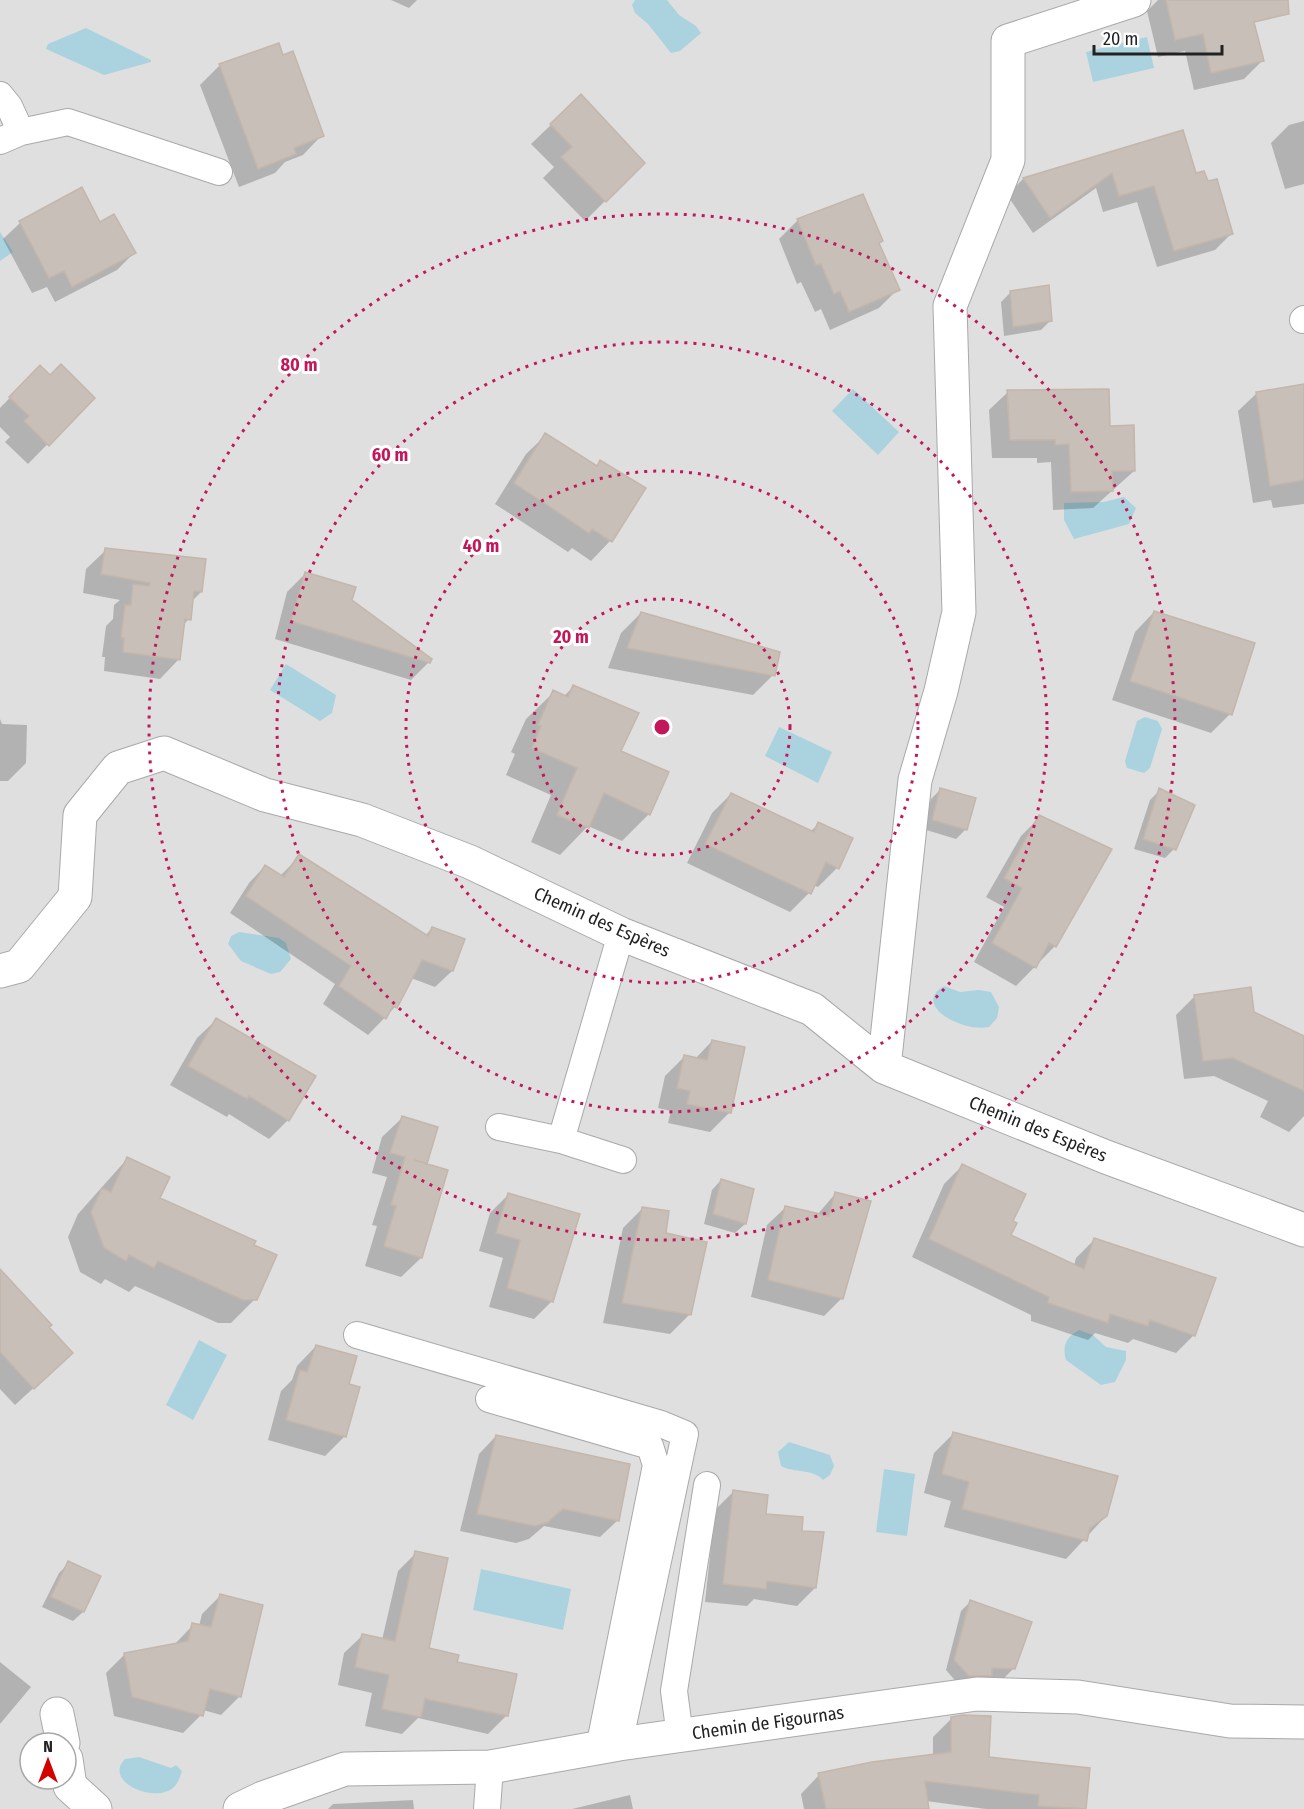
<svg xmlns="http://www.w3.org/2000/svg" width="1304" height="1809" font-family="'Fira Sans Condensed',sans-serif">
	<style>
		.residential { fill: #e0dfdf; fill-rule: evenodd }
		.water { fill: #aad3df }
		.shadow { fill: #0003 }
		.building { fill: #c7bfb8; stroke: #c4b6ab; stroke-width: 1.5 }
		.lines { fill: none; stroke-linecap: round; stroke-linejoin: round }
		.lane-casing { stroke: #a9a9a9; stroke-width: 28 }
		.street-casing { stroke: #a9a9a9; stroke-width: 35 }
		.lane { stroke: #fff; stroke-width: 26 }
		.street { stroke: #fff; stroke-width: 33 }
		.ring { fill: none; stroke: #c2185b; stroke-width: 3; stroke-dasharray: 3 6 }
		.labels { text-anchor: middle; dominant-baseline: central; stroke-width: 6; stroke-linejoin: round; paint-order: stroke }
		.street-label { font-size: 18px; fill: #222; stroke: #fff }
		.centre { fill: #c2185b; stroke: #fff; stroke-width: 3 }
		.ring-label { font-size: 18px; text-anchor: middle; font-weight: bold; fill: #c2185b; stroke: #fff; stroke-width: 6; stroke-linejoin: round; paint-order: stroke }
	</style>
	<rect width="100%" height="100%" fill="#f2efe9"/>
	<!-- residential -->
	<path class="residential" d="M0,0H1304V1809H0ZM30,1743H66V1779H30Z"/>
	<!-- water -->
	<path class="water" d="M635,0H667L679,15L696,26L701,33L680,51L671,53L648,24L635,13L632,5Z
		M86,28L151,60V62L104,75L46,49L48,44Z
		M1147,37L1154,68L1093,82L1086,52Z
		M0,232L13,252L0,261Z
		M853,389L899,432L878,455L832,411Z
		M1124,497L1136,508L1129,524L1074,539L1064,520V503L1104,502Z
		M286,664L336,695L332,713L320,721L270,690Z
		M1145,717L1158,721L1162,729L1150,768L1144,773L1127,768L1125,761L1137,721Z
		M779,727L832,752L818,783L765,756Z
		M239,932L279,938L286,943L291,959L280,972L271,974L241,961L228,944L231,936Z
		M944,986L960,992L979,990L991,992L999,1007L997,1018L989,1027C963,1033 911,1005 944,986Z
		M1079,1330L1093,1335L1106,1347L1126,1351V1360L1115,1382L1101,1385L1066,1360C1062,1346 1066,1337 1079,1330Z
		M199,1340L227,1355L193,1420L166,1405Z
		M789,1442L830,1455L834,1466L830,1475L823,1480C814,1469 794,1473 781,1466L778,1452Z
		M884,1469L915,1474L907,1536L876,1532Z
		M481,1569L571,1589L563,1630L473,1610Z
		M139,1757L171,1768L176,1765L182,1771C180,1777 178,1784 173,1788C153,1804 103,1781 125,1759Z"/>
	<!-- shadow -->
	<path class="shadow" d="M391,0H417L409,8Z
		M1158,0H1248L1262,61L1244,79L1194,90L1185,51L1158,57L1147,11Z
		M220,65L322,135L303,155L285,162L275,173L239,187L200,85Z
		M581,96L643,163L585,221L543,178L554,167L531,144Z
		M1304,121V184L1285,189L1271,143L1289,125Z
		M1182,132L1195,175L1231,234L1215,250L1157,267L1137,202L1103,212L1096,188L1033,233L1007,195L1023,179Z
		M863,196L882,241L878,245L898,289L879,308L830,330L821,309L815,312L801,282L797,284L779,239L798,220Z
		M20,223L100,224L134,253L117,270L55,302L47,287L32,293L3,239Z
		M1011,292L1051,320L1041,330L1004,336L1001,302Z
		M40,367L50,377L93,398L28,464L5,442L10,437L0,427V408Z
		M1304,385V504L1273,508L1271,500L1253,503L1238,411L1257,393Z
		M1008,392L1109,427L1134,471L1093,508L1053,510L1051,462L1037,463V458H992L989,410Z
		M546,435L596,467L600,462L610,541L591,561L572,548L568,552L495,504L526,454Z
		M106,550L201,592L192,601L189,619L183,625L179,659L160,679L104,671L105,657H102L106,626L113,619L114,605L120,600L83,593L86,569Z
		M305,574L351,600L429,662L411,680L275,639L287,592Z
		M1154,612L1230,714L1211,733L1112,700L1135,632Z
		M641,613L773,675L753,695L608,668L621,633Z
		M574,686L620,752L649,814L622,841L588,826L560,855L531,842L551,795L506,775L515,754L511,752L526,719L554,692L564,696Z
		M0,719L2,724L27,725L26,763L8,781H0Z
		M941,789L966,829L956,839L923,829L931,799Z
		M1160,790L1174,849L1165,858L1134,849L1150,800Z
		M731,794L810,832L818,824L837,868L818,887L813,885L809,893L790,912L687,863L712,813Z
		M1040,817L1055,946L1016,986L974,962L1004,907L986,897L1021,836Z
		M300,856L425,936L432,928L463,940L452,971L435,987L411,978L395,1007L368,1035L323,1004L335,984L230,913L249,883L265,866L280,876Z
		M1195,996L1253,1013L1304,1038V1116L1289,1132L1260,1117L1268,1101L1214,1076L1184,1079L1176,1015Z
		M216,1020L288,1120L269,1139L229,1114L227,1117L170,1085L197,1038Z
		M712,1041L730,1112L710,1132L668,1123L671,1111L658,1108L665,1076L685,1056L695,1059Z
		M402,1118L424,1164L446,1171L421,1258L401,1277L365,1266L377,1226L372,1225L387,1177L372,1173L382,1137Z
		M127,1159L158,1199L252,1246L255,1299L231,1323H218L135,1286L129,1292L105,1279L101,1284L80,1272L68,1237L78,1214Z
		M962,1166L1011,1222L1009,1236L1074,1266L1076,1258L1094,1240L1194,1335L1176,1353L1133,1339L1128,1343L1095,1333L1088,1340L1031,1321V1315L912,1257L944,1184Z
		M721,1180L745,1224L735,1233L704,1224L712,1190Z
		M835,1194L842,1298L824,1316L751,1297L767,1225L785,1208L817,1215Z
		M508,1195L552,1301L534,1319L489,1307L503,1258L479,1251L490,1213Z
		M643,1208L664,1234L690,1314L670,1334L603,1323L623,1228Z
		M0,1271L47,1327L53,1370L15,1405L0,1389Z
		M316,1346L347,1385L345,1436L325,1456L268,1440L281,1391L292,1380L297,1366Z
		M953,1434L1106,1516L1066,1559L944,1527L951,1501L924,1493L934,1453Z
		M496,1436L618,1520L600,1537L544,1526L529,1539L516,1543L460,1531L479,1454Z
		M733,1492L765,1516L801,1532L815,1588L797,1606L754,1599L747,1606L705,1602L715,1510Z
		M416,1553L427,1649L455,1663L515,1675L506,1716L488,1734L418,1718L402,1734L365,1726L372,1693L338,1685L344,1653L362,1636L382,1640L398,1571Z
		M69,1563L99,1577L83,1612L73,1621L42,1607L59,1573Z
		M220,1596L240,1696L221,1715L203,1710L201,1715L183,1733L114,1716L106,1673L125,1654L174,1645L193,1625L199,1626L202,1614Z
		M971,1601L1014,1668L1004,1678L988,1677L981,1685H959L946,1670L961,1611Z
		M0,1662L31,1687L0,1724Z
		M952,1718L988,1759L1085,1801L1077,1809H986L926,1801L927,1809H804L801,1794L819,1775L933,1756V1737Z
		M630,1795L633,1809H572Z
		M413,1800L414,1809H328L333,1804Z"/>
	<!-- building -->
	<path class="building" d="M1166,0H1288L1289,14L1254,22L1264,61L1211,73L1203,34L1175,40Z
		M279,43L283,55L293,51L324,136L294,148L296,154L258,169L219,64Z
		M581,94L645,163L606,202L561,157L572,147L550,124Z
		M1183,130L1196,173L1204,171L1208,181L1217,179L1233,234L1174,251L1154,186L1119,196L1112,173L1050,218L1023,178Z
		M82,187L100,222L114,214L136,253L72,287L64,271L49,278L19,221Z
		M863,194L883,241L879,243L900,290L849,312L840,291L834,294L821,264L816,265L797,219Z
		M1049,285L1052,321L1013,327L1010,291Z
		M61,364L95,398L49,446L24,421L29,416L9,397L40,365L50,375Z
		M1304,384V480L1270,486L1256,392Z
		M1109,389L1110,426L1134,425L1135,471H1112L1113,491L1071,492L1069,444L1055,445V440H1010L1007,390Z
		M545,433L597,466L600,460L646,488L612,542L592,529L589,533L514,483Z
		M105,548L206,559L202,592L194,591L191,620L185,619L180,660L123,652L124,638L121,637L125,605H131L133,584L149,586L150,583L101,574Z
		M305,572L356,587L352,600L432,659L430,663L291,621Z
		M1154,611L1255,643L1232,715L1130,681Z
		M641,612L780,652L775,676L627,648Z
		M573,685L639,713L621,751L669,772L650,815L604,793L589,828L557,815L577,768L532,748L541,726L538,725L553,690L568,697Z
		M940,788L976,798L967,830L932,820Z
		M1159,788L1195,805L1176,850L1143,839Z
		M731,793L814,832L818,822L853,838L839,869L826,862L811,894L705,844Z
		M1039,815L1112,849L1056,947L1049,943L1036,968L992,943L1022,888L1004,878Z
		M299,854L428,936L432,927L465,939L453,971L422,960L397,1008L393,1006L386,1019L339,986L351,966L246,896L265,865L284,877Z
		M1251,987L1254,1012L1304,1036V1091L1233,1058L1203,1061L1194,995Z
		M216,1018L316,1076L289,1121L249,1096L247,1099L188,1066Z
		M712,1040L745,1047L731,1113L687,1104L690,1091L677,1088L684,1055L707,1060Z
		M402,1116L438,1127L427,1164L414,1160L448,1170L422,1258L384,1246L396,1206L391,1205L405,1157L390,1153Z
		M127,1157L170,1177L160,1198L256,1241L254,1245L277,1255L257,1300H243L158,1261L154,1268L129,1255L126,1261L104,1248L91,1212L102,1188L111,1192Z
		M962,1164L1026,1194L1013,1221L1017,1223L1011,1235L1084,1269L1094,1238L1216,1278L1195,1336L1150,1320L1148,1326L1110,1314L1108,1323L1048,1303L1049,1297L929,1239Z
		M721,1179L754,1189L746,1224L713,1214Z
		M835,1192L871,1201L843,1299L768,1280L785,1206L829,1216Z
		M508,1193L580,1214L553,1302L507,1288L520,1240L496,1233Z
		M642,1207L669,1211L666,1233L707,1242L691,1315L622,1303Z
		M0,1269L52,1325L49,1327L73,1353L34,1389L0,1352Z
		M316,1345L357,1356L349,1384L360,1387L346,1437L286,1420L300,1370L307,1372Z
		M953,1432L1118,1476L1107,1516L1090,1528L1087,1541L962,1509L969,1482L942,1474Z
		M496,1435L630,1464L619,1521L563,1509L548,1522L535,1526L477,1514Z
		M733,1490L768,1495L766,1514L803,1517L802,1531L824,1532L816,1588L767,1581L766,1589L723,1584Z
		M415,1551L448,1558L429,1648L459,1655L457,1662L517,1674L508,1716L425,1699L421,1717L382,1709L389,1675L355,1667L362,1634L395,1641Z
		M68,1561L101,1576L84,1612L51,1597Z
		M220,1594L263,1605L241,1697L210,1689L203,1716L132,1697L124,1653L188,1641L192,1623L211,1627Z
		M970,1600L1032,1622L1015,1669L992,1668V1676H969L954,1660Z
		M963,1715L991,1716L989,1757L1090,1768L1086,1809L1038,1806L1039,1795L925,1781L929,1809H826L818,1773L872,1762L951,1752V1717Z"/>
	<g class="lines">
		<defs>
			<path id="lane" d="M0,95L9,106L21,132
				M0,141L21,132L68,122L219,172
				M1303,320L1304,319
				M499,1127L561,1140L621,934
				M561,1140L623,1160
				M357,1335L661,1424L685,1434L619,1744
				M489,1399L650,1446L656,1465L599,1748
				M680,1736L674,1691L707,1485
				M487,1809L490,1767"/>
			<path id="street" d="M0,971L19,966L75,897L80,815L118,768L164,753L265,795L362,820L470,862L621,934L812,1009L884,1067L1106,1157L1304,1230
				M884,1067L915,780L941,691L959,612L950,306L1008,160V41L1134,0
				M57,1714L63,1743
				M66,1759L70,1786L95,1809
				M240,1809L263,1798L345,1769L490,1767L619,1744L977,1694L1078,1697L1230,1721L1304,1722"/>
		</defs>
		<!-- lane casing -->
		<use href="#lane" class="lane-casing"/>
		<!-- street casing -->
		<use href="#street" class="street-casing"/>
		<!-- lane -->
		<use href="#lane" class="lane"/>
		<!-- street -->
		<use href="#street" class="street"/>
	</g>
	<!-- distance rings -->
	<g class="ring">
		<circle cx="662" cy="727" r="128"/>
		<circle cx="662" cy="727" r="256"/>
		<circle cx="662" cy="727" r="385"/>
		<circle cx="662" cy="727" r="513"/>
	</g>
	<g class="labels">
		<!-- street labels -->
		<g class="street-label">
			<text transform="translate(602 922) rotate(24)">Chemin des Espères</text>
			<text transform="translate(1038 1129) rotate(22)">Chemin des Espères</text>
			<text transform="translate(768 1723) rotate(-8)">Chemin de Figournas</text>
		</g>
	</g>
	<circle cx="662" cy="727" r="9" class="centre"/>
	<g class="ring-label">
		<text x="299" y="371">80 m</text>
		<text x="390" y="461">60 m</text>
		<text x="481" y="552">40 m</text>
		<text x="571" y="643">20 m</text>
	</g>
	<!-- north arrow -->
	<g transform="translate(48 1761)"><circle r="28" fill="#ffffff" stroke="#a7a7a7" stroke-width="1.5"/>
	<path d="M0-4.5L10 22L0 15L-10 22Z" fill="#d40000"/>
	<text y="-9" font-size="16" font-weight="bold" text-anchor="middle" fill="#222222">N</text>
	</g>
	<!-- scale -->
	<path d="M1094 45v9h128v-9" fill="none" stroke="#222222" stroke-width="3"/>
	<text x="1103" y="45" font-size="18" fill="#222222" stroke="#ffffff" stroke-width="4.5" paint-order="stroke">20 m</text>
</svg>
